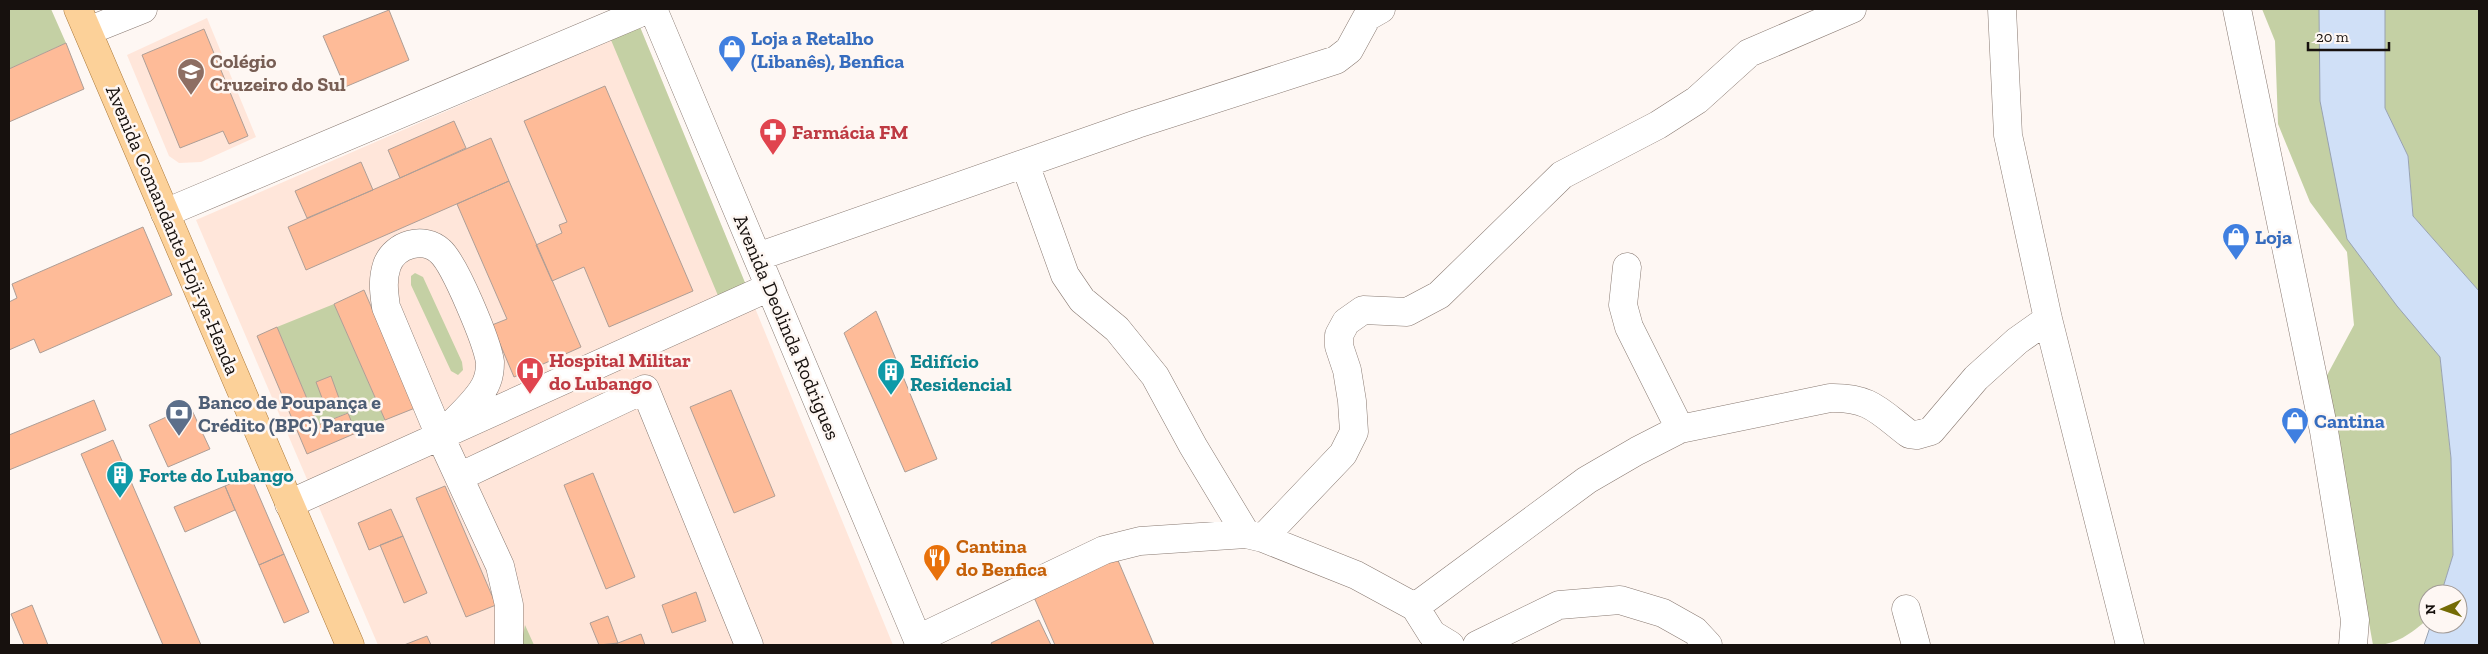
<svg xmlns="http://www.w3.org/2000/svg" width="2488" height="654" font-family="'Zilla Slab',serif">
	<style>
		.built { fill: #ffe6da }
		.green { fill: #c4d0a4 }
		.water { fill: #d0e0f7; stroke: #98a2b1 }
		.building { fill: #febb98; stroke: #ae9e96 }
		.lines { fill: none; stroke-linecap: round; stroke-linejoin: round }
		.minor-casing { stroke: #887971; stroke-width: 29 }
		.major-casing { stroke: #ab7a3c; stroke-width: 29 }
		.minor { stroke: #fff; stroke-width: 28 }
		.major { stroke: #fcd199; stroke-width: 28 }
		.labels { text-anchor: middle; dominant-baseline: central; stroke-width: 5; stroke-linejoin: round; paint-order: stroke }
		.shop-label { font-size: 20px; font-weight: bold; fill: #366cbe; stroke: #fef7f3; text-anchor: start }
		.education-label { font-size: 20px; font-weight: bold; fill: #785e54; stroke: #fef7f3; text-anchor: start }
		.health-label { font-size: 20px; font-weight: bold; fill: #be3a42; stroke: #fef7f3; text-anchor: start }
		.street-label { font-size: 20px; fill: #17110e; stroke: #fef7f3 }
		.culture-label { font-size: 20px; font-weight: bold; fill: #0d838f; stroke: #fef7f3; text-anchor: start }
		.service-label { font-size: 20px; font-weight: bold; fill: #4e5e75; stroke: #fef7f3; text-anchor: start }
		.food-label { font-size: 20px; font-weight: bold; fill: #c56008; stroke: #fef7f3; text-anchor: start }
	</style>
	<rect width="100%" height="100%" fill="#fef7f3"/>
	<!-- built -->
	<path class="built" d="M207,18L256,137L201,162L179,163L169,156L127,55Z
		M640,27L893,645H378L196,220Z"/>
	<!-- green -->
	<path class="green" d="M9,9H51L66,43L9,69Z
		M2262,9H2319L2320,101L2440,357L2451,458L2453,555L2441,594H2428V619C2410,634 2397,645 2373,645L2325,379L2354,325L2347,252L2310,202L2278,124L2275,41Z
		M2385,9H2479V291L2413,216L2408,156L2385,108Z
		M640,27L746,285L719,298L611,40Z
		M415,273L423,277L462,362L463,370L458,375L451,371L411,285V276Z
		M334,304L385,420L356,433L347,413L318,425L277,327Z
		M525,625L534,645H521Z"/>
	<!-- water -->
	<path class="water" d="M2319,9H2385V108L2408,156L2413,216L2479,291V645H2424L2431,624H2458V594H2441L2453,555L2451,458L2440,357L2397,306L2347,239L2320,101Z"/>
	<!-- building -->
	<path class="building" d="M389,10L409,60L345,87L323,36Z
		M204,29L248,136L229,144L223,131L180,148L142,55Z
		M66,43L84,89L9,122V69Z
		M605,86L693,291L609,327L584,267L552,281L536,245L562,233L559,225L567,222L524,121Z
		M454,121L466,148L400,178L388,150Z
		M491,138L509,181L306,270L288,227Z
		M361,162L373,190L307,218L295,191Z
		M509,181L581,347L514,377L492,325L507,319L457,204Z
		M143,227L172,295L40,353L34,339L9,350V302L17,298L12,284Z
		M364,290L415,408L385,420L334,304Z
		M876,311L937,459L905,472L844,333Z
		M277,327L318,425L348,413L356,433L307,454L257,336Z
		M331,376L340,401L325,406L316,382Z
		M731,390L775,496L734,513L690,407Z
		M94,400L106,430L9,470V435Z
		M190,406L210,449L168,467L149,425Z
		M113,440L158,544L201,645H163L81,454Z
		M593,473L635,577L606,589L564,485Z
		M250,475L284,554L259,565L225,486Z
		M225,486L235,510L185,532L174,507Z
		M445,486L496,605L466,617L416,498Z
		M391,509L403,536L369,550L358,523Z
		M403,536L427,593L404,603L380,545Z
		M284,554L309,612L284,623L259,565Z
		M1117,558L1154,645H1055L1033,595Z
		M696,592L706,621L672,633L662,605Z
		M32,605L48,645H24L11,614Z
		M608,616L618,643L599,645L590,623Z
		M1039,620L1051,645H992L991,643Z
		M641,634L645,645H612L618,643Z
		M427,636L431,645H404Z"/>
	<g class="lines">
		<defs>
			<path id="minor" d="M653,9L920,645
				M2002,9L2008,135L2048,319L2130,645
				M2237,9L2324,431L2355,620L2353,645
				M88,31L143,9
				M1025,164L1065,275L1082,300L1117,329L1155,376L1193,446L1246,534
				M165,213L649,9
				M757,257L1137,124L1336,60L1349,50L1367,17L1381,9
				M1627,267L1623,305L1629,327L1680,429
				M440,436C453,422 481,399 487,381C489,376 490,368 490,362C487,342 455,264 440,251C424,236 395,244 387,265C382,280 384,292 386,307L440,436L500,566L509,605V645
				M459,477L645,389L749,645
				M289,504L770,287
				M1263,538L1343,454L1354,432L1352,401L1347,370L1339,346V335L1346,322L1363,310L1407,312L1439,295L1562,175L1658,125L1697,100L1749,53L1852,9
				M1415,607L1587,480L1637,451L1680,429L1830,398C1870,397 1879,411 1909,434L1917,435L1931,431L1976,378L2017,341L2048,319
				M1906,609L1916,645
				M918,639L1104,550L1140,541L1246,534L1263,538L1356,575L1415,607L1432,634L1450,645
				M1477,645L1559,605L1620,600L1663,613L1695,631L1708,645"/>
			<path id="major" d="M78,9L350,645"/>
		</defs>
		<!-- minor casing -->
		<use href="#minor" class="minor-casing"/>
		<!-- major casing -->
		<use href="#major" class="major-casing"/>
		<!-- minor -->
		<use href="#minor" class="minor"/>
		<!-- major -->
		<use href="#major" class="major"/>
	</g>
	<!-- icons -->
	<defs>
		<symbol id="shop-pin" viewBox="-11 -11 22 30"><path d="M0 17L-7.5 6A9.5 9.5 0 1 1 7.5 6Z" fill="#3f7fe0" stroke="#fef7f3"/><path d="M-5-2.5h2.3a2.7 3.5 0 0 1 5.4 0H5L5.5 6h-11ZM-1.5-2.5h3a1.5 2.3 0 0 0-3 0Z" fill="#fff"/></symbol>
		<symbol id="school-pin" viewBox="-11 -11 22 30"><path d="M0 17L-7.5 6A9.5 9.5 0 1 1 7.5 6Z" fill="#8d6e63" stroke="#fef7f3"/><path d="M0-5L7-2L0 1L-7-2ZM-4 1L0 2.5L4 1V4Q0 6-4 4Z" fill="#fff"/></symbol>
		<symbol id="pharmacy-pin" viewBox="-11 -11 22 30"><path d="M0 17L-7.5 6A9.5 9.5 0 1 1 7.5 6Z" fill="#e0444e" stroke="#fef7f3"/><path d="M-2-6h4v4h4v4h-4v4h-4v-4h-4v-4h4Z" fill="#fff"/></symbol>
		<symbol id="hospital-pin" viewBox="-11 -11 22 30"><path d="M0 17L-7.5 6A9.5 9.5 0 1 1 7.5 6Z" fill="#e0444e" stroke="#fef7f3"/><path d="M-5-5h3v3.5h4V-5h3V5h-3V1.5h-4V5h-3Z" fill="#fff"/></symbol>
		<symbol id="building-pin" viewBox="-11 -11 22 30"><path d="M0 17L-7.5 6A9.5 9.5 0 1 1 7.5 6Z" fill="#0f9aa8" stroke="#fef7f3"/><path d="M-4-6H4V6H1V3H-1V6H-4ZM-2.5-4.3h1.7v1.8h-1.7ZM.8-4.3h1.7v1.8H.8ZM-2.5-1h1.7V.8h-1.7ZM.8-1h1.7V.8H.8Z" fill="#fff"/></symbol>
		<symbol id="bank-pin" viewBox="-11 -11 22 30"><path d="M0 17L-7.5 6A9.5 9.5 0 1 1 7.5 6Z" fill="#5c6f8a" stroke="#fef7f3"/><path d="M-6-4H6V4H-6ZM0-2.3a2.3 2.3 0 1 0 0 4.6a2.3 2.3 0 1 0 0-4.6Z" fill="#fff"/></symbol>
		<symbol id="restaurant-pin" viewBox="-11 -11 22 30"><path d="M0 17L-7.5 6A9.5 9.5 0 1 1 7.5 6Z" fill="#e8710a" stroke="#fef7f3"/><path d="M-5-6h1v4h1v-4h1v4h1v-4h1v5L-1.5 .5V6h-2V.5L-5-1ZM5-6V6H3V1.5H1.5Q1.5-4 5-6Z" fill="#fff"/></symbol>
	</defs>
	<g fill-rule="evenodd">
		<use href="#shop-pin" x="716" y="33" width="32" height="43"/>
		<use href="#school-pin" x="175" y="56" width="32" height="43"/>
		<use href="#pharmacy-pin" x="757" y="116" width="32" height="43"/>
		<use href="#shop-pin" x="2220" y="221" width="32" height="43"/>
		<use href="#hospital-pin" x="514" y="355" width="32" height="43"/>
		<use href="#building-pin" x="875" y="356" width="32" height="43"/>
		<use href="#bank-pin" x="163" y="397" width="32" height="43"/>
		<use href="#shop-pin" x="2279" y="405" width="32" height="43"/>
		<use href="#building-pin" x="104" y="459" width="32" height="43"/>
		<use href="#restaurant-pin" x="921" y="542" width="32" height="43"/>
	</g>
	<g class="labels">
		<!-- shop labels -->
		<g class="shop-label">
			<text x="751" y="38">Loja a Retalho<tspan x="751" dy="23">(Libanês), Benfica</tspan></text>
			<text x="2255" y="237">Loja</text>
			<text x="2314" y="421">Cantina</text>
		</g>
		<!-- education labels -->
		<g class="education-label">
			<text x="210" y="61">Colégio<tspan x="210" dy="23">Cruzeiro do Sul</tspan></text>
		</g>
		<!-- health labels -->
		<g class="health-label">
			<text x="792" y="132">Farmácia FM</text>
			<text x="549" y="360">Hospital Militar<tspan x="549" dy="23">do Lubango</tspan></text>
		</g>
		<!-- street labels -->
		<g class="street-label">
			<text transform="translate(173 230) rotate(67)">Avenida Comandante Hoji-ya-Henda</text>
			<text transform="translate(787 327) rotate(67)">Avenida Deolinda Rodrigues</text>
		</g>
		<!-- culture labels -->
		<g class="culture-label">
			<text x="910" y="361">Edifício<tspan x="910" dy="23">Residencial</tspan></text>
			<text x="139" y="475">Forte do Lubango</text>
		</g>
		<!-- service labels -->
		<g class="service-label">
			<text x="198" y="402">Banco de Poupança e<tspan x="198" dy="23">Crédito (BPC) Parque</tspan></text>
		</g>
		<!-- food labels -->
		<g class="food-label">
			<text x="956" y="546">Cantina<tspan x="956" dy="23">do Benfica</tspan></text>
		</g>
	</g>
	<!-- border -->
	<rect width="2488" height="654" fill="none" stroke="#17110e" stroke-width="20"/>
	<!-- north arrow -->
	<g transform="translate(2443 609) rotate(268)"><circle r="24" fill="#fef7f3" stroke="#a29b97"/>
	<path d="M0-4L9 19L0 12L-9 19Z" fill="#746b04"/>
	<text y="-8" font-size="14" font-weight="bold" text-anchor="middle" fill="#17110e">N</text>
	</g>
	<!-- scale -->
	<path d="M2308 42v8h81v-8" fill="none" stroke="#17110e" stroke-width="2.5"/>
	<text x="2316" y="42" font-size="15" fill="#17110e" stroke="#fef7f3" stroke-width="4" paint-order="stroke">20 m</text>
</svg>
